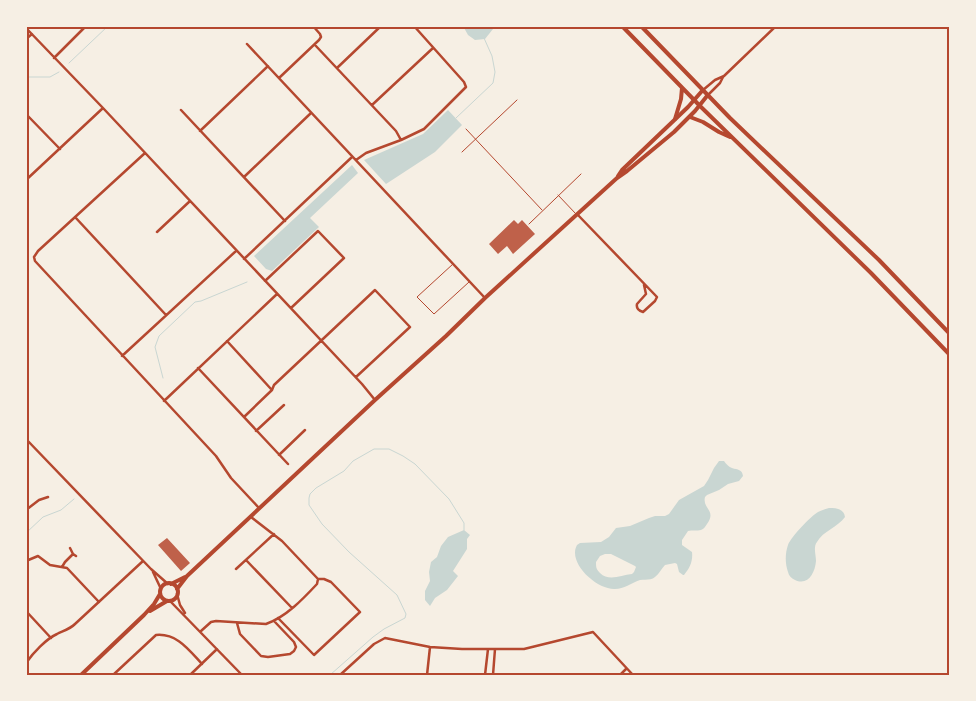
<svg xmlns="http://www.w3.org/2000/svg" width="976" height="701" font-family="'Exo 2',sans-serif">
	<style>
		.water { fill: #c9d6d2; fill-rule: evenodd }
		.lines { fill: none; stroke-linecap: round; stroke-linejoin: round }
		.stream { stroke: #c9d6d2; stroke-width: 1 }
		.building { fill: #bf614a }
		.service { stroke: #b5482f; stroke-width: 1 }
		.minor { stroke: #b5482f; stroke-width: 2.5 }
		.secondary { stroke: #b5482f; stroke-width: 4 }
		.primary { stroke: #b5482f; stroke-width: 4 }
		.neatline { fill: none; stroke: #b5482f; stroke-width: 2 }
	</style>
	<rect width="100%" height="100%" fill="#f6efe4"/>
	<!-- water -->
	<path class="water" d="M463,26H484L493,29L485,39L475,40L468,35Z
		M448,110L462,125L435,152L386,184L364,160L423,134Z
		M352,165L358,173L310,218L319,227L272,271L266,269L254,256Z
		M719,461H724C726,464 729,467 732,468C738,470 742,469 743,476L739,481L728,484L719,490L707,495L705,497C702,509 717,510 707,524C705,527 704,529 701,530C697,531 692,530 688,531L682,540V545L692,552C693,561 690,568 684,575H683L679,572L677,564L675,563L665,565C661,569 659,574 655,577C651,581 645,579 640,580C631,583 624,589 615,589C597,590 567,563 577,545L580,543L601,542L609,537L616,528L630,526L649,518L655,516H665L669,514L679,500L704,486L708,480L714,468ZM605,554H611L635,566L636,567L634,572L632,574C621,575 609,582 600,573C596,569 596,567 596,562L600,556Z
		M829,508C837,508 844,509 845,517C838,527 823,531 817,542C813,547 816,555 816,561C815,573 808,586 795,580C791,578 789,576 788,572C785,564 785,553 788,545C791,537 811,516 818,512C822,510 825,509 829,508Z
		M464,530L470,535L467,539V549L453,571L458,576L447,590L435,598L430,606L425,600V591L430,581L429,572L431,562L437,557L441,546L448,537Z"/>
	<g class="lines">
		<!-- stream -->
		<path class="stream" d="M69,63L108,26
			M26,77H50L59,72
			M456,118L493,83L495,72L492,56L484,38
			M163,378L155,347L159,336L195,302L201,301L247,282
			M26,533L43,517L61,510L74,499
			M330,675L373,637L384,629L405,618L406,614L397,595L349,552L322,524L309,505V498L310,494L316,488L344,471L353,461L374,449H389L403,456L415,464L449,499L464,523V530"/>
	</g>
	<!-- building -->
	<path class="building" d="M514,220L518,224L522,220L535,234L513,254L507,246L498,254L489,244Z
		M167,538L190,563L181,571L158,545Z"/>
	<g class="lines">
		<!-- service -->
		<path class="service" d="M466,129L542,210
			M462,152L517,100
			M558,195L576,214
			M529,224L581,174
			M453,264L417,297L434,314L469,282"/>
		<!-- minor -->
		<path class="minor" d="M26,28L103,108L362,384L375,400
			M26,39L32,34
			M247,44L485,298
			M315,45L396,131L401,140
			M54,58L86,26
			M337,68L381,26
			M279,78L319,40L321,37L320,34L313,26
			M703,90L715,80L724,76L776,26
			M707,96L720,83L723,77
			M372,105L433,48
			M181,110L285,221
			M26,114L60,149
			M200,131L268,66
			M145,153L38,251L34,257L35,261L216,456L231,478L259,508
			M356,160L366,153L401,140L424,129L466,87L464,82L414,26
			M244,177L311,113
			M26,180L103,108
			M577,214L657,297L655,301L643,312C639,311 636,309 637,304L646,294L644,285
			M75,217L166,315
			M157,232L190,201
			M244,259L352,157
			M265,281L318,231L344,258L291,308
			M227,341L271,389
			M122,356L236,251
			M198,368L288,464
			M164,401L277,294
			M244,417L272,390L274,385L375,290L410,327L356,377
			M256,431L284,405
			M26,439L151,569L168,584
			M279,455L305,430
			M26,510L39,500L48,497
			M70,548L73,554L76,556
			M246,560L292,608
			M26,561L38,556L50,565L67,568L99,602
			M62,567L65,562L73,554
			M236,569L274,534
			M153,572L161,589
			M177,594L180,605L185,613
			M170,601L242,675
			M26,611L51,638
			M278,618L314,655L360,612L331,582L324,579H318
			M237,623L240,634L261,656L268,657L290,654L294,651L296,647L294,642L274,621
			M201,631L211,622L216,621L266,624C286,617 303,599 317,584L318,579L282,541L251,517
			M26,663C33,653 46,639 57,634C63,631 70,629 75,624L143,561
			M113,675L156,635C177,633 189,650 202,664
			M190,675L217,649
			M340,675L374,644L385,638L430,647L462,649H524L593,632L633,675
			M427,675L430,647
			M485,675L488,649
			M493,675L495,649
			M620,675L626,669"/>
		<!-- secondary -->
		<path class="secondary" d="M618,176L622,170L688,107L702,91
			M160 592a9 9 0 1 1 18 0a9 9 0 1 1-18 0Z
			M171,584L185,577
			M177,589L187,576L375,400L446,336L485,298L617,178L627,171L674,132L695,111L707,96
			M150,611L167,601
			M81,675L144,615L154,604L160,594"/>
		<!-- primary -->
		<path class="primary" d="M622,26L700,106L871,273L950,355
			M641,26L730,118L879,260L950,334
			M690,117L703,122L719,132L730,137
			M675,119L681,99L682,88"/>
	</g>
	<!-- border -->
	<rect width="976" height="701" fill="none" stroke="#f6efe4" stroke-width="55"/>
	<rect x="28" y="28" width="920" height="646" class="neatline"/>
</svg>
